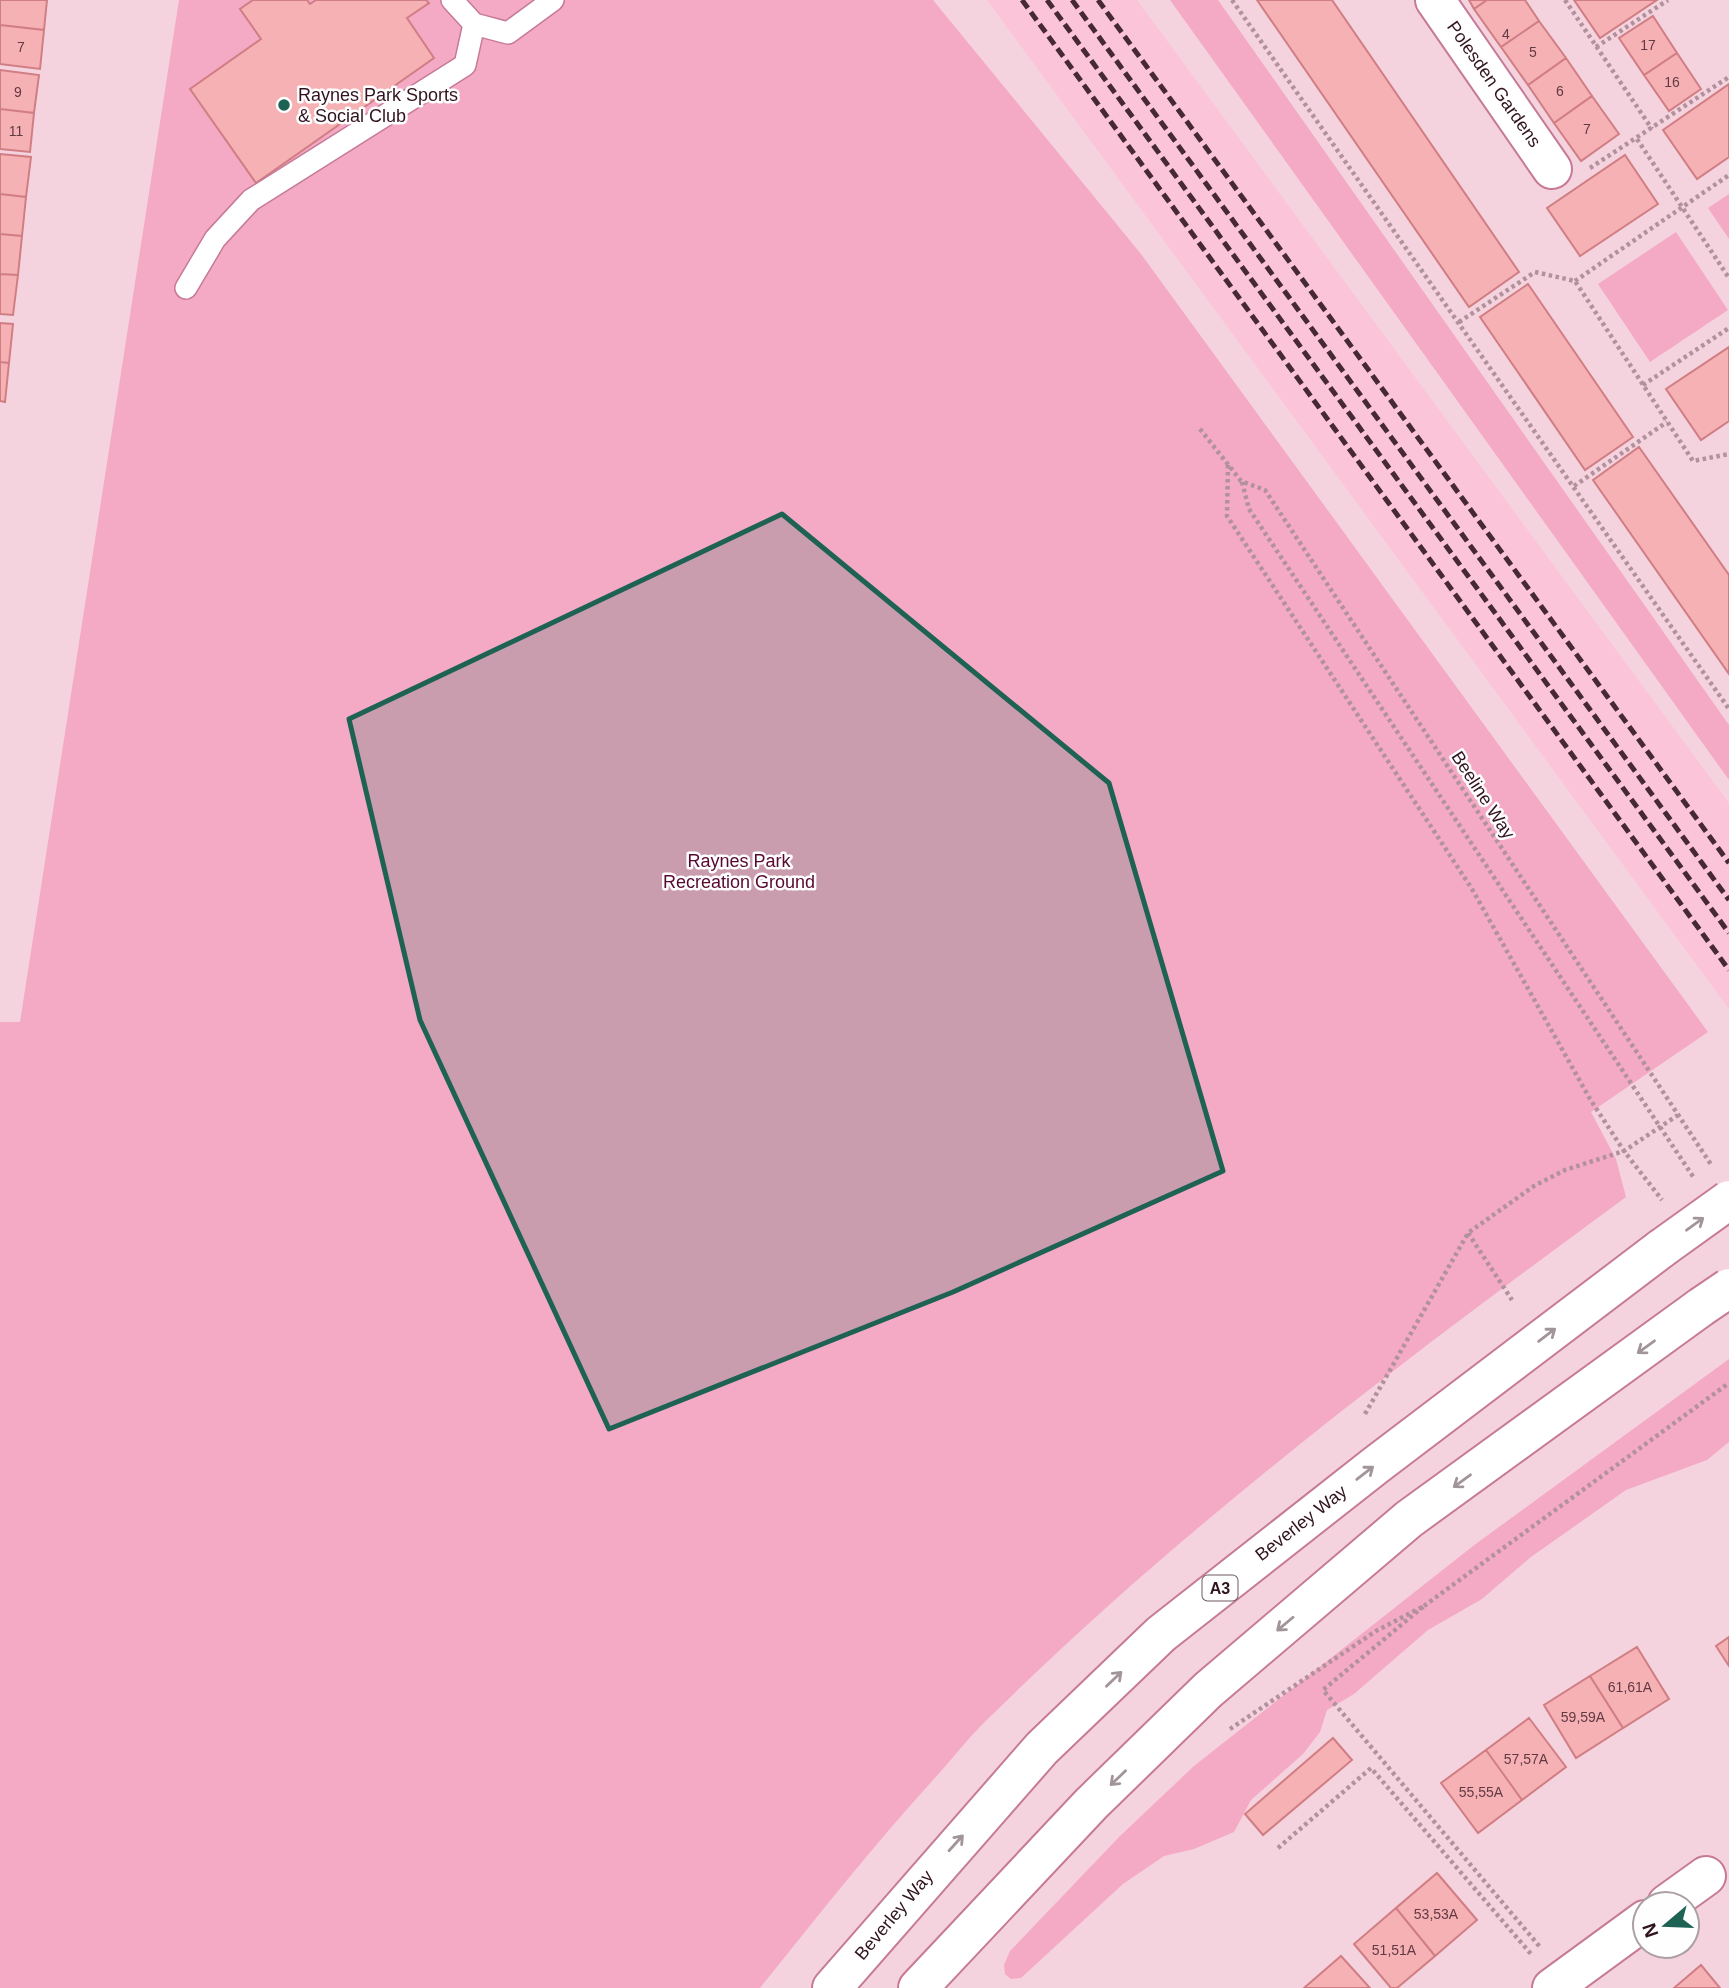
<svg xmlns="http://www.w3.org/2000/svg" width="1729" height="1988" font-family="Helvetica,sans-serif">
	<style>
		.built { fill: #fbc4d8 }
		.green { fill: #f4aac5 }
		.building { fill: #f6b1b4; stroke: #d07e84; stroke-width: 2 }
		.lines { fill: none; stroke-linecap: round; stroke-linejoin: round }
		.lane-casing { stroke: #c67a97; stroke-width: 24 }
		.street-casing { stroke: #c67a97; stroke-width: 42 }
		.highway-casing { stroke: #c67a97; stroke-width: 42 }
		.path { stroke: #b1919c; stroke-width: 4.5; stroke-dasharray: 3.5 3.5; stroke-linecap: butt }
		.lane { stroke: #fff; stroke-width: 21 }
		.street { stroke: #fff; stroke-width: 38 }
		.highway { stroke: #fff; stroke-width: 38 }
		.rail { stroke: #472935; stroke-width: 5; stroke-dasharray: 10 5; stroke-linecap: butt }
		.highway-bridge-casing { stroke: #c67a97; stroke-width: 42; stroke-linecap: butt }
		.highway-bridge { stroke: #fff; stroke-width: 38 }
		.oneway { stroke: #a2959a }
		.marked { fill: #1e6254; fill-opacity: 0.2; stroke: #1e6254; stroke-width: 5; stroke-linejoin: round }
		.poi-dot { fill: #1e6254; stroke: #fefefe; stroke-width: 2.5 }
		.labels { text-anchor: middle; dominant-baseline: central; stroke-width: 5; stroke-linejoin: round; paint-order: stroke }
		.number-label { font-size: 14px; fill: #623a44 }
		.shield { fill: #fefefe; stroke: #6e5a62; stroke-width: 2 }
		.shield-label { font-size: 16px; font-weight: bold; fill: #30131f }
		.street-label { font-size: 18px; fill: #30131f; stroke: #fefefe }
		.poi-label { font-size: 18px; fill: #30131f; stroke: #fefefe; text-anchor: start }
		.park-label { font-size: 18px; fill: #580831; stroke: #fefefe }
	</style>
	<rect width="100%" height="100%" fill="#f5d3de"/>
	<!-- built -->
	<path class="built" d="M987,0H1137L1729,803V1009Z"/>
	<!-- green -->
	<path class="green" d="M179,0H933L1141,254L1708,1032L1591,1112L1616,1159L1626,1197C1407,1358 1188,1522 994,1713C972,1733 954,1757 934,1779C873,1846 817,1917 760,1988H0V1022H20Z
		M1170,0H1218L1729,725V780Z
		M1729,194V239L1708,208Z
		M1676,232L1728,310L1650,362L1598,284Z
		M1729,1359V1442L1707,1460L1626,1490L1531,1557L1482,1599L1428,1630L1354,1694L1327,1710L1320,1732L1303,1754L1251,1800L1234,1832L1194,1849L1164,1856L1123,1884L1021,1978L1011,1979L1005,1974L1004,1965L1010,1951L1120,1836L1194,1766L1473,1546Z"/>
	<!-- building -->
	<path class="building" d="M0,0H47L44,30L0,25Z
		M253,0H307L310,4L316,0H426L429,3L407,18L434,58L256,183L190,89L261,39L240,9Z
		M1257,0H1332L1519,272L1469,307Z
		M1469,0H1487L1474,9Z
		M1487,0H1525L1539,21L1501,47L1474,9Z
		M1574,0H1657L1600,38Z
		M1653,16L1677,53L1644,75L1619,38Z
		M1539,21L1566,58L1528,85L1501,47Z
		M0,25L44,30L40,69L0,64Z
		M1677,53L1701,89L1669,111L1644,75Z
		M1566,58L1592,96L1554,123L1528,85Z
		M0,70L39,75L34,113L0,109Z
		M1729,84V157L1697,179L1663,130Z
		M1592,96L1619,134L1581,161L1554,123Z
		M0,109L34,113L30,152L0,149Z
		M0,154L31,157L26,197L0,194Z
		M1625,155L1658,204L1580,256L1547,208Z
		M0,194L26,197L22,236L0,234Z
		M0,234L22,236L18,275L0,274Z
		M0,274L18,275L13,315L0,314Z
		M1528,284L1633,437L1585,470L1480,317Z
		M0,323L13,324L9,363L0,362Z
		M1729,347V421L1701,440L1666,389Z
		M0,362L9,363L5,402L0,401Z
		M1639,447L1729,575V674L1593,480Z
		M1729,1637V1666L1716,1646Z
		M1637,1647L1669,1699L1623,1728L1590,1676Z
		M1590,1676L1623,1728L1576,1758L1544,1705Z
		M1529,1718L1566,1767L1522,1800L1486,1750Z
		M1333,1738L1352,1760L1263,1835L1245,1814Z
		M1486,1750L1522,1800L1478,1833L1441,1783Z
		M1437,1873L1477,1920L1435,1956L1396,1908Z
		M1396,1908L1435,1956L1397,1988H1391L1354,1944Z
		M1341,1956L1370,1988H1304Z
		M1701,1965L1720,1988H1674Z"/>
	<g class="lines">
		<defs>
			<path id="lane" d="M452,0L474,24L508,33L553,0
				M186,288L215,239L251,200L465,65L474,24"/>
			<path id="street" d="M1435,0L1552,169
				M1667,1904L1706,1876
				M1552,1988L1645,1920"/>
			<path id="highway" d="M832,1988L1042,1748L1161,1634L1376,1465L1662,1248
				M918,1988L1091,1804L1208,1690L1409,1519L1701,1307"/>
		</defs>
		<!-- lane casing -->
		<use href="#lane" class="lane-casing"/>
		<!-- street casing -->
		<use href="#street" class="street-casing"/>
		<!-- highway casing -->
		<use href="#highway" class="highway-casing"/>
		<!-- path -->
		<path class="path" d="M1232,0L1729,709
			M1565,0L1652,129
			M1596,47L1668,0
			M1637,139L1729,278
			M1590,168L1729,77
			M1575,281L1729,175
			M1459,322L1535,272L1575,281L1693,461L1729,454
			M1643,385L1729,328
			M1200,429L1241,481L1265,490L1712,1166
			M1228,465L1227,516L1472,889L1590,1099L1624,1151L1662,1200
			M1242,482L1249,509L1694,1178
			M1574,486L1667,422
			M1468,1233L1512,1300
			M1365,1414L1468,1233L1534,1186L1565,1170L1624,1151L1678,1115
			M1424,1606L1729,1383
			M1230,1729L1376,1631L1424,1606L1323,1690L1540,1947
			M1278,1848L1371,1768L1531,1954"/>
		<!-- lane -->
		<use href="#lane" class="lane"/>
		<!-- street -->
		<use href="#street" class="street"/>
		<!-- highway -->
		<use href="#highway" class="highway"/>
		<!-- rail -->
		<path class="rail" d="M1022,0L1729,970
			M1047,0L1729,933
			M1072,0L1729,900
			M1098,0L1729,863"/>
		<defs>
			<path id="highway-bridge" d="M1662,1248L1729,1200
				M1701,1307L1729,1288"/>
		</defs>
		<!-- highway-bridge casing -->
		<use href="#highway-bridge" class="highway-bridge-casing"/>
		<!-- highway-bridge -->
		<use href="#highway-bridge" class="highway-bridge"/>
	</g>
	<!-- one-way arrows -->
	<defs><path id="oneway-shaft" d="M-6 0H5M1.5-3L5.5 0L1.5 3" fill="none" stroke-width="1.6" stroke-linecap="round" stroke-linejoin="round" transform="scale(1.75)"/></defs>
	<g class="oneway">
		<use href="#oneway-shaft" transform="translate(1695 1224) rotate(-36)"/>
		<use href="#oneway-shaft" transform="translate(1547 1335) rotate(-37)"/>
		<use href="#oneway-shaft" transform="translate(1646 1347) rotate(144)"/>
		<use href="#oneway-shaft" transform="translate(1365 1473) rotate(-38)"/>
		<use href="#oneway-shaft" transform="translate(1462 1481) rotate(144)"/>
		<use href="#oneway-shaft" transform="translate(1285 1624) rotate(140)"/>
		<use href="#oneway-shaft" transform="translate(1114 1679) rotate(-44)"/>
		<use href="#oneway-shaft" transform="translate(1118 1778) rotate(136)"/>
		<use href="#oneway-shaft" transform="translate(956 1843) rotate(-48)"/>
	</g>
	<!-- marked area -->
	<path class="marked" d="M782,514L1109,783L1223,1171L953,1292L609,1429L420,1020L349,719Z"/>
	<!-- markers -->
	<circle class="poi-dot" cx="284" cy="105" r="7"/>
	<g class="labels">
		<!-- number labels -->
		<g class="number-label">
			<text x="1506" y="34">4</text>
			<text x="1648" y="45">17</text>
			<text x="21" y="47">7</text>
			<text x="1533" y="52">5</text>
			<text x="1672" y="82">16</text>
			<text x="1560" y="91">6</text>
			<text x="18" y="92">9</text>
			<text x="1587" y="129">7</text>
			<text x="16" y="131">11</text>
			<text x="1630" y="1687">61,61A</text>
			<text x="1583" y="1717">59,59A</text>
			<text x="1526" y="1759">57,57A</text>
			<text x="1481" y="1792">55,55A</text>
			<text x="1436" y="1914">53,53A</text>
			<text x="1394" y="1950">51,51A</text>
		</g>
		<!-- shield labels -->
		<rect class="shield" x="1202.5" y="1575.5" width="35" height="25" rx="5"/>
		<g class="shield-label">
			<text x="1220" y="1588">A3</text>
		</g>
		<!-- street labels -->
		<g class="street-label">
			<text transform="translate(1494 84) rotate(55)">Polesden Gardens</text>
			<text transform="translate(1483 795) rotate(57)">Beeline Way</text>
			<text transform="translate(1301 1523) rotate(-38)">Beverley Way</text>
			<text transform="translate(894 1915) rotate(-50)">Beverley Way</text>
		</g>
		<!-- poi labels -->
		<g class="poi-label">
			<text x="298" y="95">Raynes Park Sports<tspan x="298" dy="21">&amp; Social Club</tspan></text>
		</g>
		<!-- park labels -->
		<g class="park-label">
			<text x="739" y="861">Raynes Park<tspan x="739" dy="21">Recreation Ground</tspan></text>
		</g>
	</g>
	<!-- north arrow -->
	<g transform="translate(1666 1925) rotate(251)"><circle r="33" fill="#fefefe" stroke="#aca0a5" stroke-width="2"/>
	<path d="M0-5L12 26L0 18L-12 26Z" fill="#1e6254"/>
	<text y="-10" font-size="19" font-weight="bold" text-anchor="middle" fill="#30131f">N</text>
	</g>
</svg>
